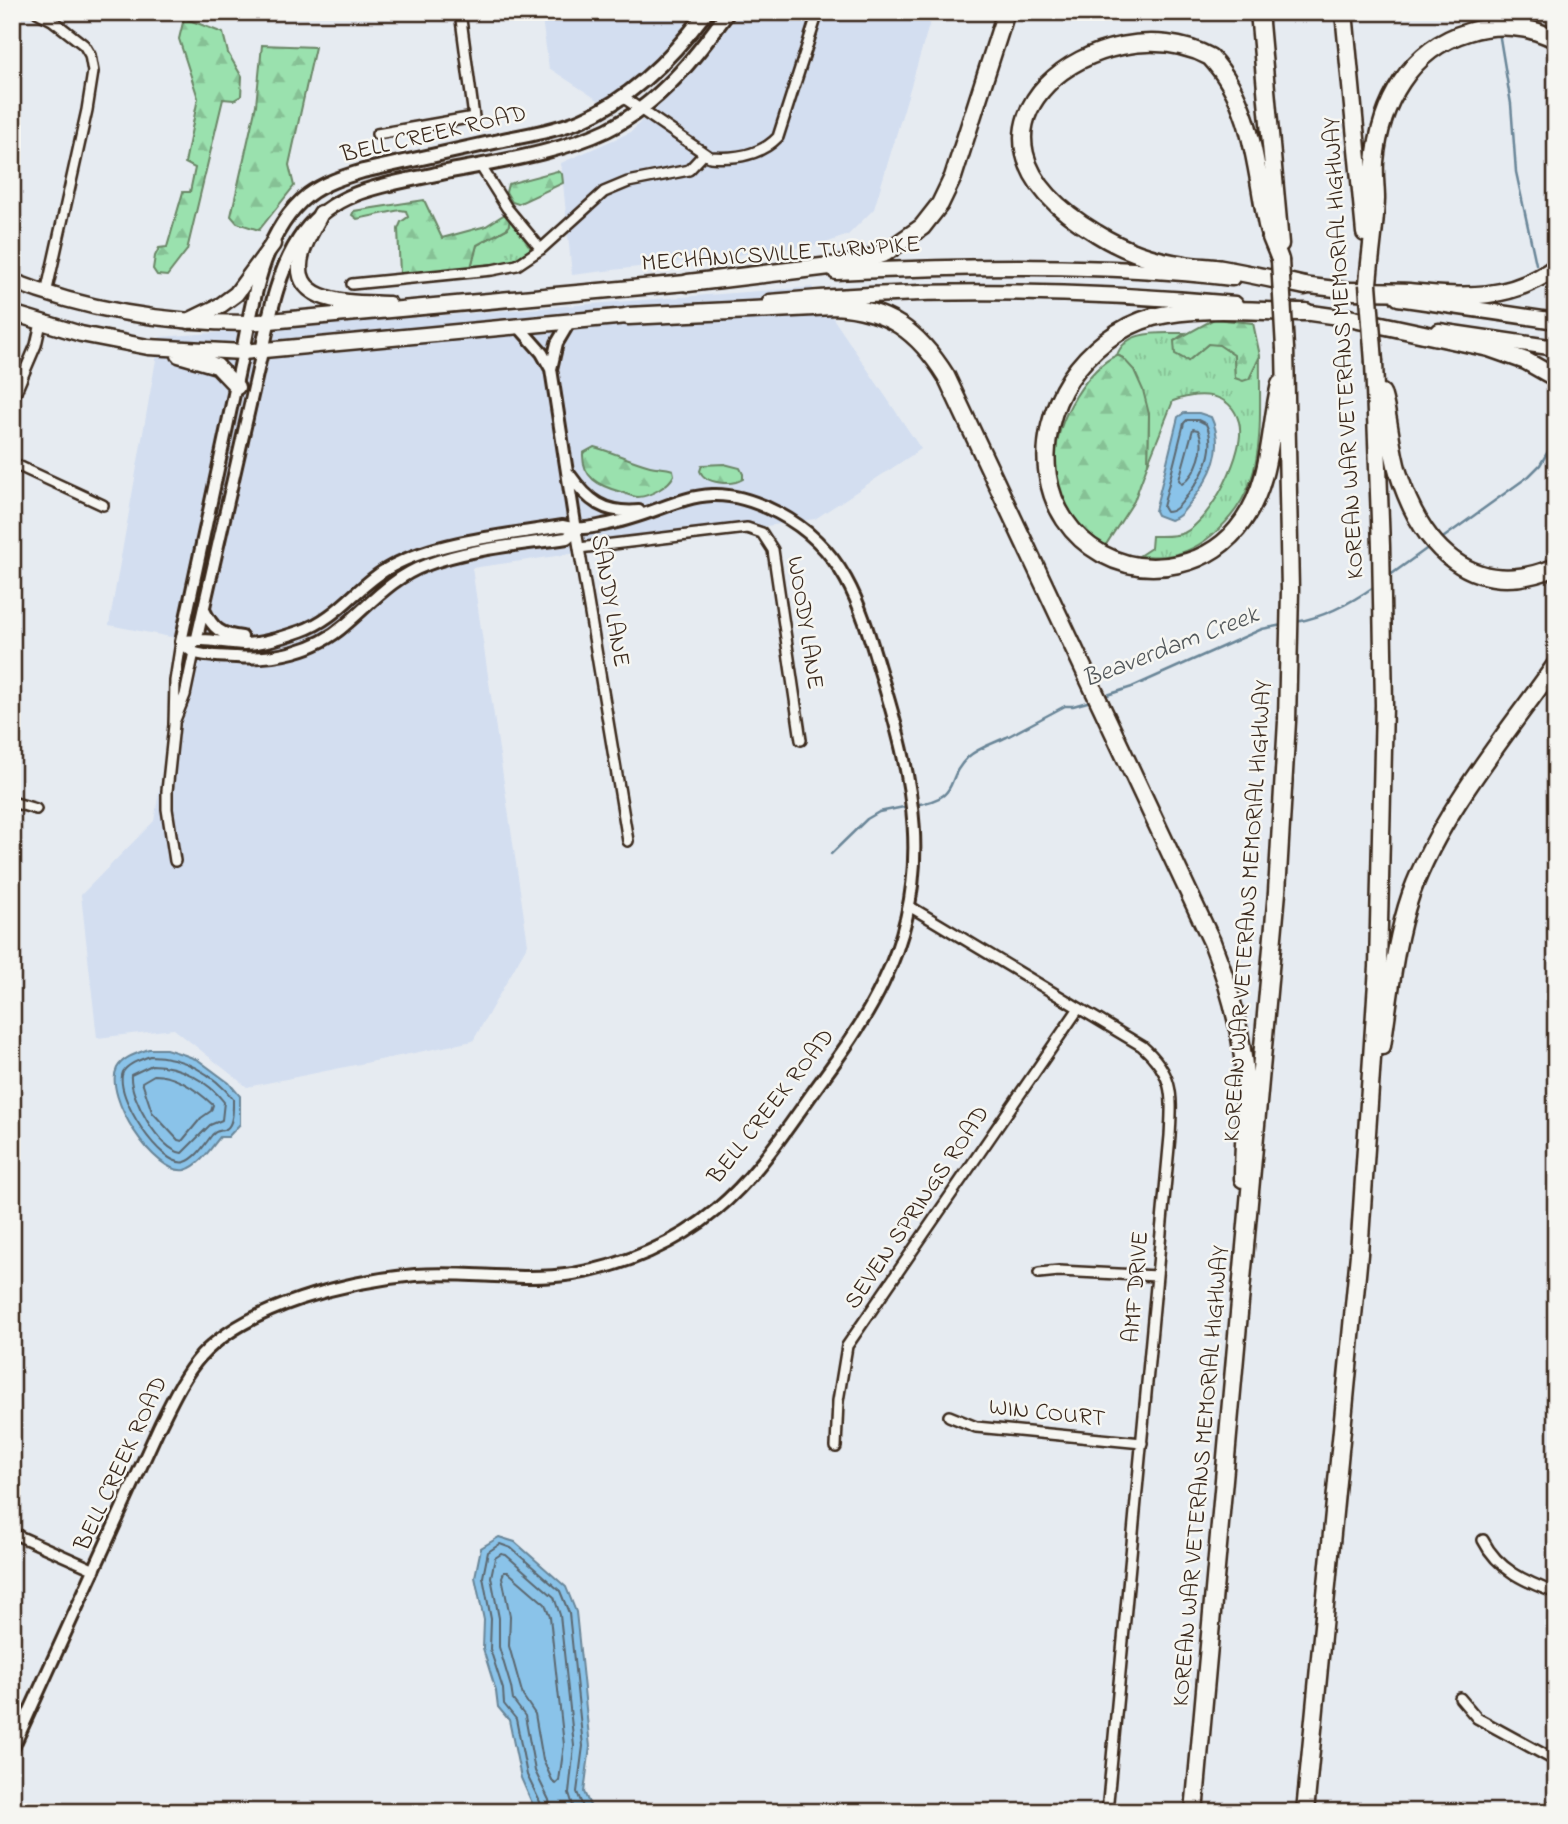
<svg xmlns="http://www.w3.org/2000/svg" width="1568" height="1824" font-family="'Indie Flower',sans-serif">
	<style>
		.built { fill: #d3def0 }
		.grass { fill: url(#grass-tufts); stroke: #6a8666; stroke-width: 2 }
		.forest { fill: url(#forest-firs); stroke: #6a8666; stroke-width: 2 }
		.water { fill: #8ac3e9; stroke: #6a8698; stroke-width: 2 }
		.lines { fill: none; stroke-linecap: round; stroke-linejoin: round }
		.shore { stroke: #5b676f; stroke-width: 2 }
		.stream { stroke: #6a8698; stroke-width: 2.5 }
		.minor-casing { stroke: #3b2a1e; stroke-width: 14 }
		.tertiary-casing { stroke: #3b2a1e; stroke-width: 16 }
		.secondary-casing { stroke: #3b2a1e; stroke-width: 18 }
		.trunk-casing { stroke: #3b2a1e; stroke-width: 19 }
		.motorway-casing { stroke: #3b2a1e; stroke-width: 21 }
		.minor { stroke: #f6f6f2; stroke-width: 9 }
		.tertiary { stroke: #f6f6f2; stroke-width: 10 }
		.secondary { stroke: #f6f6f2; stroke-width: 12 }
		.trunk { stroke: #f6f6f2; stroke-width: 14 }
		.motorway { stroke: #f6f6f2; stroke-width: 16 }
		.motorway-bridge-casing { stroke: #3b2a1e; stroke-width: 21; stroke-linecap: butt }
		.motorway-bridge { stroke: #f6f6f2; stroke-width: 16 }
		.labels { text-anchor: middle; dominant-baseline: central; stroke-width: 5; stroke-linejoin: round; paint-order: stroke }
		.street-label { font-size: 24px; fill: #3b2a1e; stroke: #f6f6f2 }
		.water-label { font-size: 26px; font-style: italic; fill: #53585b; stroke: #f6f6f2 }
	</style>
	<defs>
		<pattern id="grass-tufts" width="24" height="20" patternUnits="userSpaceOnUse" patternTransform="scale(1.75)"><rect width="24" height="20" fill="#9ae1ae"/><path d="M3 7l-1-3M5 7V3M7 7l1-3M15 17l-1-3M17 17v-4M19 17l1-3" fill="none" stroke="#86c195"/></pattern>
		<pattern id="forest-firs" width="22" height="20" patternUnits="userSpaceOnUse" patternTransform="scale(1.75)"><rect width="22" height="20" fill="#9ae1ae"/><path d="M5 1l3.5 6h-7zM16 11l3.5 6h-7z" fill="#86c195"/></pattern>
	</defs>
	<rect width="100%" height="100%" fill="#e6ebf1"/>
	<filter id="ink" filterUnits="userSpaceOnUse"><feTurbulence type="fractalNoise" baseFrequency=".0143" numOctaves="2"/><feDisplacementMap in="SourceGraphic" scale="14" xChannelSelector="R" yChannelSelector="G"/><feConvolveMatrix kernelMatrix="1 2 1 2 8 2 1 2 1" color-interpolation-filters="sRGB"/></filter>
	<g filter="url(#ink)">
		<!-- built -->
		<path class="built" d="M541,12H706L692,31L607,106L549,68Z
			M742,12H933L874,209L848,235L820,245L572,275L561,163L631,132Z
			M812,287L921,449L815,519L472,568L528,944L473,1041L247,1087L174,1029L97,1038L81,895L154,821L186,640L109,625L160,337Z"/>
		<!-- grass -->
		<path class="grass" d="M510,219L532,250L516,261L471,267L477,245L508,228Z
			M1185,333L1174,341L1188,361L1208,344H1219L1234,355L1235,378L1249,379L1260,356C1259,395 1264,442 1251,480C1239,515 1204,552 1166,556C1157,557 1148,556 1139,556L1151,548L1152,536C1163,536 1175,537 1184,533C1211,520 1247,450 1239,422C1230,390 1197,392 1173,401L1148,463L1149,414L1123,358L1117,355C1127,328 1162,334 1185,333Z"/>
		<!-- forest -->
		<path class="forest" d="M184,18L223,33L228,53L242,77L241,96L234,100L223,99L187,250L167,276L157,275L153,269L155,256L159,248L167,247L183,192H190L195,168L185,163L198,98L179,39Z
			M262,45L315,47L289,165L294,186L259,230L237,223L231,216L256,105Z
			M557,171L562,174L563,183L518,204L512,202L506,192L508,184Z
			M424,200L442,238L486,226L505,214L510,219L508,228L477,245L471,267L400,274L398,229L401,222L408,217L406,211L400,210L357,219L352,215L354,211Z
			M1214,319L1253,323L1260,356L1249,379L1243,381L1235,378L1234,355L1219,345L1208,344L1188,361L1175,354L1174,341Z
			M1117,355L1123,358L1134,370L1143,390L1149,414L1148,463L1134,501L1105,546C1049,510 1042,451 1076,396C1086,380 1099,363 1117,355Z
			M594,447C613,452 631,461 650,466C657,468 665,467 673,470L674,475C669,486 651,496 638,497C633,497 626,494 621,492C599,486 582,478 583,453Z
			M724,464L740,468L743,474V479C732,486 705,484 700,471L702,465Z"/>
		<!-- water -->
		<path class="water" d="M1184,413H1199L1211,417C1226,449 1211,477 1190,503C1184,510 1180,518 1170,520L1157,515L1155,511L1178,417Z
			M149,1049H166L185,1055L198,1060L229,1083L240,1096V1124L228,1137H220C211,1148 200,1166 185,1170C155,1176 103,1095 117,1068C123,1057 138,1053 149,1049Z
			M499,1537L515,1542L566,1587L576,1612L590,1747L584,1792L593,1812H536L521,1778L509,1720L498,1707L496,1691L483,1649L484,1620L475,1577L481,1548Z"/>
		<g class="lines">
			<!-- shore -->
			<path class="shore" d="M1187,420H1198L1206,424C1218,449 1203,476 1187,496C1181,503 1176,512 1166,512L1163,507L1184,423Z
				M1193,429L1198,430C1207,446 1197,474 1182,484L1179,480Z
				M150,1056C182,1056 214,1074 233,1099C233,1107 234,1125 226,1129C220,1132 217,1129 212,1135C205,1144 197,1158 185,1162C162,1169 113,1095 123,1072C128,1063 141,1060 150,1056Z
				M152,1065C179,1065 208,1081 224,1102L222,1120L210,1125L182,1153C160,1151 129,1097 131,1075Z
				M154,1075C176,1075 197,1090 213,1105L211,1111L201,1118L182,1141L178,1140L152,1112L142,1082Z
				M504,1572H508L545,1604L550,1617L564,1745L559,1781L556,1784L553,1782L543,1760L535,1714L523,1696L509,1646L510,1616L502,1577Z
				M542,1812L540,1802L527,1775L516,1719L504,1704L503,1689L490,1649L491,1619L483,1577L488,1552L500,1544L511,1548L560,1591L569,1613L583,1746L577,1792L585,1812
				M551,1812L549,1800L535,1771L525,1716L513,1700L511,1687L499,1647V1618L491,1577L495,1558L501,1554L506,1555L554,1597L560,1615L574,1746L569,1793L575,1812"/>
			<!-- stream -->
			<path class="stream" d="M1497,12L1498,22
				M1499,32L1511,104L1516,172L1536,264
				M1440,540L1529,476L1540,465L1556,438
				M1389,576L1429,547
				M1296,622C1324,617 1351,603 1375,586
				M1104,696L1132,687L1262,629L1282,625
				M915,805C964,796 942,782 968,757C978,748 994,743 1007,737C1026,727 1046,716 1065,706H1073L1091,701
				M831,854L867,819L879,812L909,806"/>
			<defs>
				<path id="minor" d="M37,12L52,20L84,45L90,55L93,72L87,110L46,294
					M621,96L710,157C735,159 760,156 778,137L818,12
					M377,134L474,117L460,12
					M480,165L507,208L541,249
					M352,284L492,270L517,265L541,249L604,192L628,182L689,170L704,154
					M12,401L36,345L41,323
					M12,463L103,505
					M576,530L628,841
					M579,548L747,528L762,533L773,550L801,740
					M175,720L185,695L194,652
					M12,802L36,809
					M175,861L167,809V791L174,725L175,681L181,642
					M909,906L1142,1046C1175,1075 1172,1096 1170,1136L1107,1812
					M1039,1273L1059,1271L1157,1276
					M949,1416L976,1427L1142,1443
					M836,1447L838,1401L847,1346L1079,1008
					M12,1533L95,1570
					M1483,1540C1498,1570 1526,1582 1556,1593
					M1460,1698L1477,1718L1556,1761
					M1551,1812L1556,1802"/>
				<path id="tertiary" d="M570,321L557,343L551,369L576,530
					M519,327L542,353L551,369
					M569,474C588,501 604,514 639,511
					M204,610C213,629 221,635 242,637
					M181,642C185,645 189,650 193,652C204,657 224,656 236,657C274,660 316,651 345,625C371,603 393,577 426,565C470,548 520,545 567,538L576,530
					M181,642L243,352
					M196,642L262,352
					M12,1750L159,1427C171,1403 183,1376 201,1356C249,1305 348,1281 415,1275C468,1271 521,1282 573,1274C624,1266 677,1243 716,1210C756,1177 786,1130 816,1088C841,1054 865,1021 883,983C936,874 913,778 879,668C860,603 843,547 778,513C700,472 676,512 603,525C589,528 577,530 563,526C510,535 439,540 392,566C358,584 339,618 301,631C284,637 263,644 244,644C222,643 202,637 181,642"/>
				<path id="secondary" d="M243,352C253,299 263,231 308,195C324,183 343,177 363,171C408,161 453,151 499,141C526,135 555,131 581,120C631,99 674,55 706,12
					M262,352C270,311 279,266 304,232C335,191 384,185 432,175C488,163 555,155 607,130C659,104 695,58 728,12"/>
				<path id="trunk" d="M321,213C315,226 306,239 302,253C287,307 355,302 389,304
					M836,272C967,266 1101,263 1232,278
					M12,281C88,311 167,323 248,323L697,282
					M1294,284L1360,292
					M1398,298L1556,321
					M770,302C926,287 1080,290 1235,304
					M1297,311L1360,320
					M12,313L81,334L148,347L243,352L638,315
					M188,321L221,305L236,294L273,244
					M1439,331L1556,348
					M179,355L217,366L237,387"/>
				<path id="motorway" d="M1259,12L1280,244
					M1344,12L1365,233
					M1280,260C1276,248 1268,234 1266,220C1255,164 1252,102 1210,57C1102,0 921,129 1096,233C1123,250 1154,261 1185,265C1197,267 1210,267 1222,269C1250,274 1278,280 1305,286
					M688,283L855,263L885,253L922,227L940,204L953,177L1006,12
					M1368,284C1370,256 1375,227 1376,199C1376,187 1374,175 1375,162C1380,104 1410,49 1468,32C1497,23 1529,25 1556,40
					M1349,291C1369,291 1389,291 1409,292C1464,297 1508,302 1556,267
					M628,316L834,306C888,309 918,331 946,376L1212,942C1229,985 1241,1028 1245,1075C1247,1109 1243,1144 1243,1179
					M1349,318L1489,348L1526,361L1556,378
					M1280,384C1269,430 1272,480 1243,521C1228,543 1205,558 1179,564C1153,570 1126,567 1102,554C1038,518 1032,438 1070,379C1089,351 1119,326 1153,317C1203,305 1255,312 1306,312
					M1382,393C1390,419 1390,446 1398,472C1421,547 1472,602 1556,567
					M1382,1046C1390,995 1394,943 1411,894C1441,812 1506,735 1556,664
					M1194,1812L1277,892L1287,721L1290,590L1285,349
					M1305,1812L1359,1254L1378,967L1384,705L1381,546L1374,362"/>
			</defs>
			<!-- minor casing -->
			<use href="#minor" class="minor-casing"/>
			<!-- tertiary casing -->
			<use href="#tertiary" class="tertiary-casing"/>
			<!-- secondary casing -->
			<use href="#secondary" class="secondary-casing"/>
			<!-- trunk casing -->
			<use href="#trunk" class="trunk-casing"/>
			<!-- motorway casing -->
			<use href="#motorway" class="motorway-casing"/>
			<!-- minor -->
			<use href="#minor" class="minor"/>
			<!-- tertiary -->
			<use href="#tertiary" class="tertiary"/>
			<!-- secondary -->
			<use href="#secondary" class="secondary"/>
			<!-- trunk -->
			<use href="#trunk" class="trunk"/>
			<!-- motorway -->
			<use href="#motorway" class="motorway"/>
			<defs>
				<path id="motorway-bridge" d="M1280,260L1285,349
					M1368,284L1374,362"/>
			</defs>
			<!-- motorway-bridge casing -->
			<use href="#motorway-bridge" class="motorway-bridge-casing"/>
			<!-- motorway-bridge -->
			<use href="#motorway-bridge" class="motorway-bridge"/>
		</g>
	</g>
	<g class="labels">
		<!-- street labels -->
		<g class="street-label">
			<text transform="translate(434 135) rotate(-13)">BELL CREEK ROAD</text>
			<text transform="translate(781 255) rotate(-4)">MECHANICSVILLE TURNPIKE</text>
			<text transform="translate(1345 348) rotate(-93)">KOREAN WAR VETERANS MEMORIAL HIGHWAY</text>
			<text transform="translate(609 601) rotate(80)">SANDY LANE</text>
			<text transform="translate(804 623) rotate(81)">WOODY LANE</text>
			<text transform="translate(1249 911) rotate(-86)">KOREAN WAR VETERANS MEMORIAL HIGHWAY</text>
			<text transform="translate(772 1107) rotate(-52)">BELL CREEK ROAD</text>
			<text transform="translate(918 1208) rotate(-56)">SEVEN SPRINGS ROAD</text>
			<text transform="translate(1137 1287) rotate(-85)">AMF DRIVE</text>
			<text transform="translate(1047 1414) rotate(6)">WIN COURT</text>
			<text transform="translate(122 1464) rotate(-65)">BELL CREEK ROAD</text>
			<text transform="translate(1202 1476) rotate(-85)">KOREAN WAR VETERANS MEMORIAL HIGHWAY</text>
		</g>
		<!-- water labels -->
		<g class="water-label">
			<text transform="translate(1171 648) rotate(-21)">Beaverdam Creek</text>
		</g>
	</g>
	<!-- margin -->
	<rect width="1568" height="1824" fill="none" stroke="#f6f6f2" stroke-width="42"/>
	<rect x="21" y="21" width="1526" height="1782" fill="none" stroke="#3b2a1e" stroke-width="2.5" filter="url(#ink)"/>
</svg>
